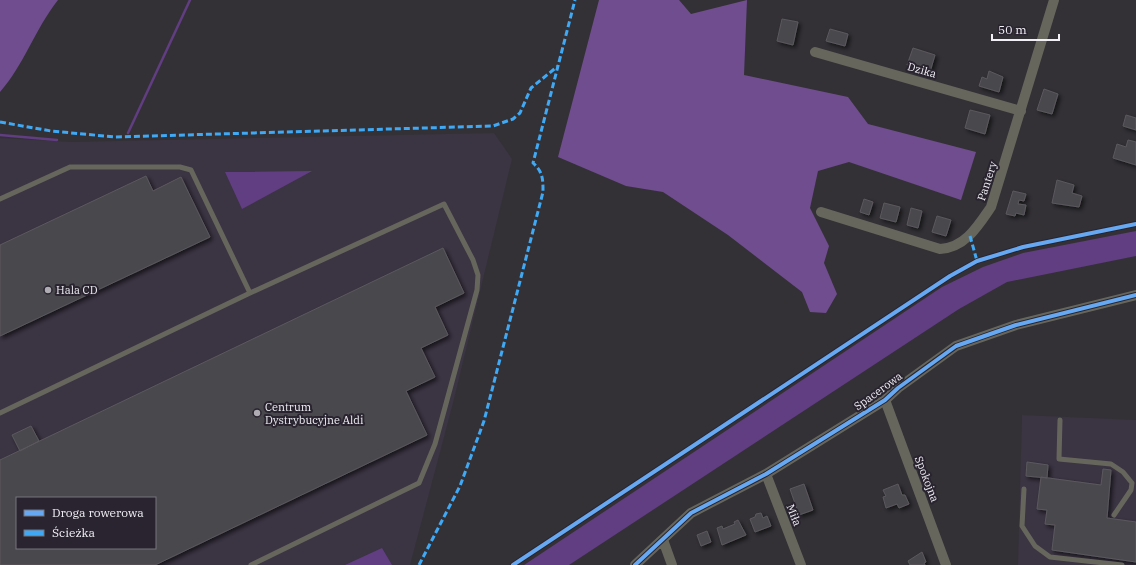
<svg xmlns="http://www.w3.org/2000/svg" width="1136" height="565" font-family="'IBM Plex Serif',serif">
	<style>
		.built { fill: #3b3443; fill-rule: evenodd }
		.forest { fill: #704d8f }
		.water { fill: #613d82 }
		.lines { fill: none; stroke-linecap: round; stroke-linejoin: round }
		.stream { stroke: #613d82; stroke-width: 2.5 }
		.building { fill: #4a484d; stroke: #5b595e; fill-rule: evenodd; filter: url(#shadow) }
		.service { stroke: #67665d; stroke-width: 5 }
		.minor { stroke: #67665d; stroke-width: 10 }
		.quiet { stroke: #3fa9f5; stroke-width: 3; stroke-dasharray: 6 3; stroke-linecap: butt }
		.cycleway-casing { stroke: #29242f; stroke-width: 6 }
		.cycleway { stroke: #66a8f1; stroke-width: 4 }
		.poi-dot { fill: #afacb3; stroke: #29242f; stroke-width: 1.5 }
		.labels { text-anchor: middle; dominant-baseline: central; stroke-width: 4; stroke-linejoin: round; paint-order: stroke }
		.street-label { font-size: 11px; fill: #f2eff6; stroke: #29242f }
		.poi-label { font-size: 11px; fill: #f2eff6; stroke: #29242f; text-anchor: start }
	</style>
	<defs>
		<filter id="shadow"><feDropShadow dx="2.5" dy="2.5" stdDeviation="2" flood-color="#0009"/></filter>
	</defs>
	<rect width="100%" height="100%" fill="#333136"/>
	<!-- built -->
	<path class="built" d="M494,133L512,159L453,403L410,565H0V138L71,142ZM17,498H155V548H17Z
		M1022,415L1136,420V565H1018Z"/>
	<!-- forest -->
	<path class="forest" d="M0,0H58C35,29 24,65 0,92Z
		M599,0H679L691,14L747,0L744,75L848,97L868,124L976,152L961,200L849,162L818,171L810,208L829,246L824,263L837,294L826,313L810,312L802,292L728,235L663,192L626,186L558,157Z"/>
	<!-- water -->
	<path class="water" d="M312,171L242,209L225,172Z
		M1136,231V256L1007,282L959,309L569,565H524L942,287L983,267L1023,253Z
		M382,548L392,565H345Z"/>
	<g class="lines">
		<!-- stream -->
		<path class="stream" d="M128,133L190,0
			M0,135L57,140"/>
	</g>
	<!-- building -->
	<path class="building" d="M782,19L798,22L793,45L777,41Z
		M830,29L848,34L845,46L826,41Z
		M913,48L935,55L930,72L907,65Z
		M989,71L1003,77L999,92L979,86L982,77L987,79Z
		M1044,89L1058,94L1052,114L1037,110Z
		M970,110L990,115L985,134L965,128Z
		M1126,115L1136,118V130L1123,126Z
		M1128,140L1136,142V165L1113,158L1117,144L1126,147Z
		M146,176L153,191L181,177L210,237L0,336V245Z
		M1057,180L1074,185L1072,193L1082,196L1079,207L1052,203Z
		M1013,191L1026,194L1024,201L1019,200L1018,204L1026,205L1024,215L1016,213L1015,216L1006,214Z
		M864,199L873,202L869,215L860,212Z
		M884,203L900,207L896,222L880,218Z
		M911,208L922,211L918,228L907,225Z
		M937,216L951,220L946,236L932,232Z
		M443,248L464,293L435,307L448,335L421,348L435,377L406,391L427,435L155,565H0V460ZM17,498H155V548H17Z
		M31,426L39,441L20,451L12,435Z
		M1027,462L1048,465L1047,478L1026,476Z
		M1103,469L1111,470L1107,518L1136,522V562L1052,550L1055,525L1045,524L1047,510L1037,509L1041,477L1101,485Z
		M804,484L813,510L799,515L790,489Z
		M898,484L902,495H905L909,504L899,508L897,504L886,508L883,497L886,496L883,490Z
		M761,513L763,518L767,516L771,526L755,532L750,519L755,517L756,514Z
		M738,520L746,535L722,545L717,528L722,526L723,529L735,524L734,522Z
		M707,531L711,542L701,546L697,535Z
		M922,552L926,562L924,563L925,565H910L908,561Z"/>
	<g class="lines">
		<!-- service -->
		<path class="service" d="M0,199L70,167H180L191,170L250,293
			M0,413L250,293L444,204L473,260L478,275L477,290L435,444L419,483L251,565
			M1060,420L1059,459L1111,464L1123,472L1132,483L1131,490L1114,515
			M1024,489L1022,526L1035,546L1050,557L1122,565"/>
		<!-- minor -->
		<path class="minor" d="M815,52L1021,111
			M821,212L940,249C965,248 978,226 991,207L1054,0
			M885,400L946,565
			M766,474L801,565
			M663,540L672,565
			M635,565L691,513L766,474L885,400L898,388L956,346L1016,325L1136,295"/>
		<!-- quiet -->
		<path class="quiet" d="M0,122L51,131L115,137L493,126L513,119L520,113L531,88L558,66
			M970,236L977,261
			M419,565L460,486L484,421L543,192C543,179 543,172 533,163L575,0"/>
		<defs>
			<path id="cycleway" d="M513,565L950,276L977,261L1023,247L1136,224
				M635,565L691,513L766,474L885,400L898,388L956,346L1016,325L1136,295"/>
		</defs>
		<!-- cycleway casing -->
		<use href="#cycleway" class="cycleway-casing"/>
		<!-- cycleway -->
		<use href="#cycleway" class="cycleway"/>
	</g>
	<!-- markers -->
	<g class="poi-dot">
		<circle cx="48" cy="290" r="4"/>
		<circle cx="257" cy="413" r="4"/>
	</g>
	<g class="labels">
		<!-- street labels -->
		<g class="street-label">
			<text transform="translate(922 70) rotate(16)">Dzika</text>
			<text transform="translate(987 181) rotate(-72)">Pantery</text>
			<text transform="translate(878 391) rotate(-36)">Spacerowa</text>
			<text transform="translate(927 479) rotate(69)">Spokojna</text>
			<text transform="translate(794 515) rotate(69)">Miła</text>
		</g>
		<!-- poi labels -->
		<g class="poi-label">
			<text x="56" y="290">Hala CD</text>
			<text x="265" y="407">Centrum<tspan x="265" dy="13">Dystrybucyjne Aldi</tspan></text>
		</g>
	</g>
	<!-- legend -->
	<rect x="16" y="497" width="140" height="52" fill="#29242f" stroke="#79757f"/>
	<rect x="24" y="510" width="20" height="6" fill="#66a8f1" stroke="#79757f"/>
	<text x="52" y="517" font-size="12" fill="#f2eff6">Droga rowerowa</text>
	<rect x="24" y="530" width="20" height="6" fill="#3fa9f5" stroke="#79757f"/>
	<text x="52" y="537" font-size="12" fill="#f2eff6">Ścieżka</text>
	<!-- scale -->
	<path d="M992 34v6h67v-6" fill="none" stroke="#f2eff6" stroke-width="2"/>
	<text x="998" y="34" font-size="12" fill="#f2eff6" stroke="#29242f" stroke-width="3" paint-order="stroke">50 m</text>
</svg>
